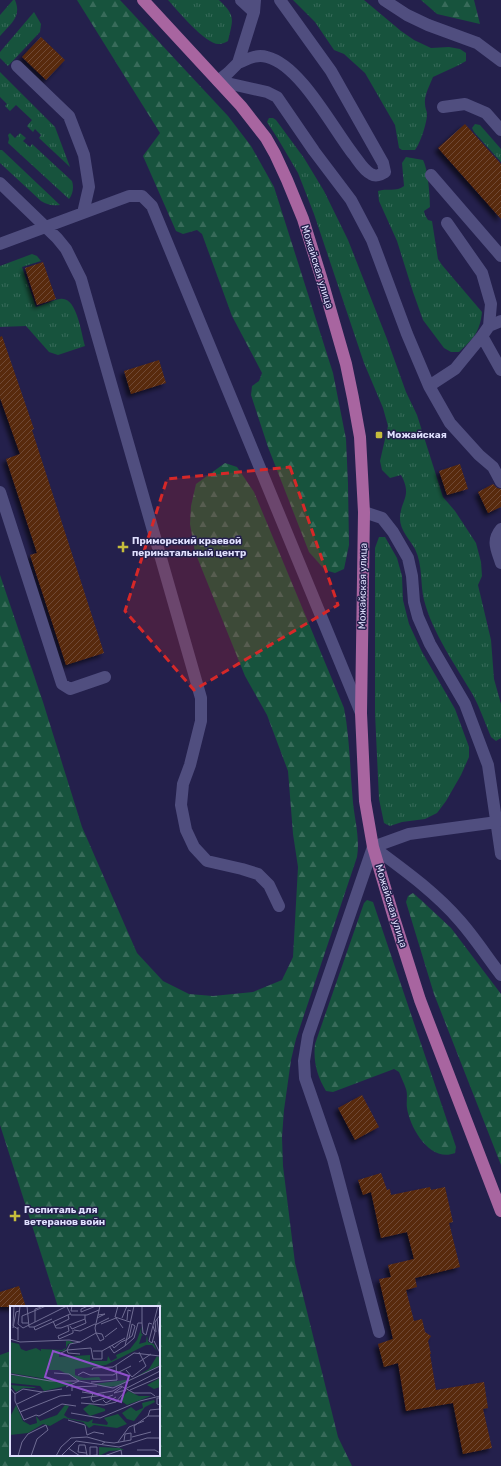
<svg xmlns="http://www.w3.org/2000/svg" width="501" height="1466" font-family="Rubik,sans-serif">
	<style>
		.grass { fill: url(#grass-tufts) }
		.forest { fill: url(#forest-firs) }
		.building { fill: url(#building-hatch); filter: url(#shadow) }
		.lines { fill: none; stroke-linecap: round; stroke-linejoin: round }
		.minor { stroke: #504e7f; stroke-width: 12 }
		.major { stroke: #a865a0; stroke-width: 12 }
		.marked { fill: #d62828; fill-opacity: 0.2; stroke: #d62828; stroke-width: 3; stroke-dasharray: 8 5; stroke-linejoin: round }
		.poi-dot { fill: #c6bc3c; stroke: #24204c; stroke-width: 1.5 }
		.labels { text-anchor: middle; dominant-baseline: central; stroke-width: 3; stroke-linejoin: round; paint-order: stroke }
		.street-label { font-size: 10px; fill: #dfdffd; stroke: #24204c }
		.poi-label { font-size: 10px; font-weight: bold; fill: #dfdffd; stroke: #24204c; text-anchor: start }
		.inset-road { fill: none; stroke: #6f6c93; stroke-width: 1 }
		.view { fill: #8f50cb; fill-opacity: 0.15; stroke: #8f50cb; stroke-width: 2 }
		.inset-edge { fill: none; stroke: #dfdffd; stroke-width: 2 }
	</style>
	<defs>
		<pattern id="grass-tufts" width="24" height="20" patternUnits="userSpaceOnUse"><rect width="24" height="20" fill="#17533d"/><path d="M3 7l-1-3M5 7V3M7 7l1-3M15 17l-1-3M17 17v-4M19 17l1-3" fill="none" stroke="#386b5a"/></pattern>
		<pattern id="forest-firs" width="22" height="20" patternUnits="userSpaceOnUse"><rect width="22" height="20" fill="#17533d"/><path d="M5 1l3.5 6h-7zM16 11l3.5 6h-7z" fill="#386b5a"/></pattern>
		<pattern id="building-hatch" width="6" height="6" patternUnits="userSpaceOnUse"><rect width="6" height="6" fill="#592911"/><path d="M-1 1l2-2M0 6l6-6M5 7l2-2" fill="none" stroke="#704835"/></pattern>
		<filter id="shadow"><feDropShadow dx="-3.5" dy="3.5" stdDeviation="2" flood-color="#0009"/></filter>
	</defs>
	<rect width="100%" height="100%" fill="#24204c"/>
	<!-- grass -->
	<path class="grass" d="M13,0H15C22,17 11,23 0,36V15Z
		M168,0H219C236,16 233,19 228,41C226,42 222,44 219,44C206,45 177,10 168,0Z
		M293,0H364L401,31L414,40L431,48L449,47L460,49L466,53V61L459,65L433,77C430,85 424,95 425,104C425,108 427,111 427,114C427,123 420,144 415,150H402L399,148L395,125L365,73L344,54L334,50L315,22Z
		M34,12L41,24L40,32L8,66L0,58V52Z
		M0,72L55,127L70,167L39,138L41,135L35,129L33,132L27,126L32,120L16,105L10,111L5,106L7,104L0,97Z
		M269,118H273L276,120L304,158L324,191L348,240L387,339L406,392L417,415L443,497L455,511L476,543L481,562L482,576L478,585L491,640L494,679L501,704V738L496,741L491,737C485,723 480,708 473,695C456,666 432,632 424,600C420,584 423,565 415,549C410,540 400,530 400,519C400,500 413,497 401,475L390,478L382,470L380,461L388,426L383,408L364,363L314,214L298,173L278,139L267,122Z
		M475,124L480,125L501,149V162L474,132L472,128Z
		M10,133L15,138L20,133L26,138L23,141L30,147L32,144L72,181C74,187 73,194 69,199L8,143L9,139L8,135Z
		M0,150H2L60,205C52,206 48,205 41,201L0,163Z
		M406,157L423,160C428,169 430,196 430,207L424,211L425,215L428,220L432,221L438,259L442,265L482,312C480,332 473,339 459,352H451L444,348L423,320L413,292L397,241L379,201L378,191C386,188 397,192 404,186L402,163Z
		M32,254L37,256L41,261L22,267L36,307C44,305 52,300 60,299C77,296 81,333 85,346L58,355L49,352L26,326L0,327V266Z
		M379,537H385L397,558L402,576L403,600L409,624L422,652L455,709L469,747V757L461,775L446,801L437,813L425,819L402,822L390,826L384,823L379,799L375,713V548Z"/>
	<!-- forest -->
	<path class="forest" d="M77,0H120L228,116L251,146L274,187L333,373L346,439L348,484L349,545L344,569L335,573L325,570L309,552L268,447L251,395L252,386L259,381L262,373L232,316L202,234L197,230L183,234L176,231L143,156L160,133Z
		M421,0H474L480,24L437,14Z
		M225,463L237,467L254,492L344,708C350,739 350,771 353,803C355,821 360,839 357,857L296,1039L291,1060L284,1110L282,1137L283,1166L295,1263L338,1437L352,1466H0V1355L11,1351V1455H159V1307H58L0,1125V575L43,702L82,827L137,953L163,981L189,994L213,996L253,992L282,980L293,957L298,867L293,834L288,771L267,715L245,676L195,552L190,524L191,506L196,484Z
		M413,893L421,900L451,928L501,994V1165L434,994L406,902L408,896Z
		M367,900L373,902L456,1147L455,1153C430,1163 410,1128 407,1108C406,1102 408,1095 406,1089C404,1083 401,1077 399,1072L394,1069L333,1092L326,1091C317,1076 313,1061 315,1044L364,903Z"/>
	<!-- building -->
	<path class="building" d="M41,37L65,60L46,80L22,57Z
		M465,124L501,164V219L438,148Z
		M43,262L56,299L37,305L25,268Z
		M2,336L34,429L32,430L104,653L66,665L30,555L37,553L6,459L20,454L0,398V337Z
		M159,360L166,383L131,394L124,371Z
		M460,464L468,489L447,495L439,471Z
		M493,484L497,488L501,489V507L488,513L478,492Z
		M362,1095L379,1127L355,1140L338,1108Z
		M381,1173L387,1190L390,1189L391,1195L430,1187L431,1190L445,1187L453,1222L449,1223L460,1267L415,1278L417,1287L406,1290L414,1321L422,1319L425,1332L431,1336L428,1341L431,1354H430L436,1390L484,1382L488,1408L483,1409L492,1448L463,1454L453,1403L406,1411L398,1363L384,1367L378,1344L393,1339L379,1279L391,1277L388,1265L414,1259L407,1232L381,1238L371,1192L363,1195L358,1180Z
		M19,1286L26,1307H0V1292Z"/>
	<g class="lines">
		<!-- minor -->
		<path class="minor" d="M241,0L254,12
			M384,0L407,15L428,25L477,43L501,61
			M238,63C248,59 256,54 267,57C300,65 332,127 353,154C358,160 363,170 371,174C376,177 380,175 385,172L383,163L331,71L280,0
			M17,66L69,116L84,155L89,187L83,213
			M218,81L267,92L277,97L314,151L351,200L372,240L407,334L429,386L450,423L479,455L493,467L501,482
			M218,81L228,73L238,63L254,12L255,0
			M443,107L465,104L486,113L501,130
			M431,175L501,256
			M0,183L57,238L66,249L81,279L201,698V721L190,765L183,784L181,805L186,830L194,847L207,861L242,869L258,874L269,885L279,906
			M447,223L482,273L491,304L489,326
			M0,244L129,196H142L152,206L361,713
			M482,336L501,370
			M429,386L455,369L482,336L489,326L501,321
			M0,492L62,684L70,689L105,677
			M364,512L382,518L393,532L408,558L412,576L414,602L418,617L430,644L465,704L488,765L501,854
			M501,529C491,541 497,550 501,563
			M373,847C404,870 435,892 460,921C475,938 487,957 501,975
			M379,1332L333,1159L305,1078L304,1061L308,1036L373,847L409,834L497,822"/>
		<!-- major -->
		<path class="major" d="M143,0L241,106L266,138L275,154L287,180L303,219L321,277L346,364L353,398L360,437L364,512L361,713L365,801L373,847L394,918L420,1000L501,1211"/>
	</g>
	<!-- marked area -->
	<path class="marked" d="M290,467L338,605L194,690L125,611L167,479Z"/>
	<!-- markers -->
	<g class="poi-dot">
		<rect x="375" y="431" width="8" height="8" rx="2"/>
		<path d="M121 541h4v4h4v4h-4v4h-4v-4h-4v-4h4z"/>
		<path d="M13 1210h4v4h4v4h-4v4h-4v-4h-4v-4h4z"/>
	</g>
	<g class="labels">
		<!-- street labels -->
		<g class="street-label">
			<text transform="translate(317 267) rotate(73)">Можайская улица</text>
			<text transform="translate(363 586) rotate(-89)">Можайская улица</text>
			<text transform="translate(391 906) rotate(73)">Можайская улица</text>
		</g>
		<!-- poi labels -->
		<g class="poi-label">
			<text x="387" y="435">Можайская</text>
			<text x="132" y="541">Приморский краевой<tspan x="132" dy="12">перинатальный центр</tspan></text>
			<text x="24" y="1210">Госпиталь для<tspan x="24" dy="12">ветеранов войн</tspan></text>
		</g>
	</g>
	<!-- overview -->
	<g transform="translate(10 1306)">
		<rect width="150" height="150" fill="#24204c"/>
		<path d="M150,72V81L144,83L137,79ZM89,141L110,142L114,144L99,145L89,150Z" fill="#17533d"/>
		<path d="M132,20L131,27L134,30L132,29L129,38L136,36L137,29L138,36L144,38L147,45L142,39H136L96,59L65,63V69L74,72L89,71L91,74H69L49,64H36L35,70L37,73L0,67V36L9,38L11,43L16,45L26,42L31,45V43L52,44L56,42V35H60L64,37L58,38L55,44L49,46V51L80,49V55H97L98,50L101,55L107,52L106,49L120,43L127,34ZM147,50L150,52V59L109,80L94,81L84,78L123,73L139,63ZM0,69L60,76L64,78L34,85L30,80L0,77ZM0,79L24,81L26,82H13L6,86ZM118,85L129,90H141L117,99L110,94ZM144,94L145,96L135,101L124,115L117,113L112,107L121,101L126,105L133,102L132,97ZM80,98L95,103V105L80,110L73,103ZM6,99L13,115L20,119L27,117L26,110L30,115L47,109L55,99L59,100L54,109L58,112L78,116L83,113L82,117L97,119L98,117L94,112L108,108L117,118L107,122L84,119L79,122L73,116L54,112L40,120L33,118L18,127L0,129V111Z" fill="#17533d"/>
		<path class="inset-road" d="M4,0L3,20L8,23M10,0L8,18L13,22L57,0M17,0L19,21H24M62,0L61,5H68M78,0L71,3V6L86,0M108,0L105,11L120,16M124,0L115,40L124,32L128,17H132L133,27L136,29L139,17L142,18M57,1L61,9H77L89,4M87,12L95,8L88,9M112,12L117,0M42,13L24,21L25,24L60,8M147,13L150,36M117,14L118,4L121,5M43,15L46,22H51L75,13V9M25,16V3L31,1M18,17H12V10L36,0M132,17V0M91,18L106,12L113,22M85,19L99,12M45,20L59,13L58,9M60,20L62,23L76,17L75,13M143,20L145,26L142,37L139,35L148,0M3,22L6,6L9,5M64,24L70,25L85,18M146,26L145,16L150,9M86,27L92,28L94,33L90,35L86,27L85,22L90,0M95,31L107,22M0,33L10,36L59,34L70,36M49,33L48,30L59,25L58,20M49,33L63,27V24M8,34V21M144,35L150,47M102,39L104,42L111,36L118,33L119,32L122,30L125,20L122,18L119,32M99,40L104,47L115,40M83,45H92V53H83L81,42L57,44L60,38L70,36L86,27M92,45L115,32M51,47L57,44L58,47L70,48M129,56L141,48M82,64L83,62L103,61L124,47L150,50M116,64L122,71L136,60L129,46M44,67L59,68L69,75M0,68L40,75H69L103,82L150,60M68,69L73,66L80,69H103L121,60M81,76L107,74L106,59M56,81L69,75M112,81L104,87L116,84M0,82L5,88V95L14,114L26,109L29,110L52,98L66,100M115,83L150,65M120,84L150,71M62,85V81L87,80M72,86L85,88L103,85L111,80L124,87H141L145,90M83,87L81,93L83,96L103,89M5,88L13,83L32,86M71,92L94,89M150,92H147V98L150,99M93,94L96,97L106,91M71,97L94,99L106,96L116,84M7,98L32,86L52,83M150,103L140,104L138,110H150M10,106L50,90L61,89M61,107L90,112L130,95L150,90M58,114L75,119L77,129M125,127L124,120L138,110M77,129L84,126L94,128M122,131L141,126M95,136L104,137L121,134V127L115,128L114,135M108,136L119,121L134,115M58,142L70,150M127,144H145L150,147M76,147L68,146L69,139H75L77,149M8,150L12,136L18,128L36,119L38,124L27,133L21,150M46,150L51,141L61,132L77,131L95,136L92,138M51,150L66,135L109,141L137,132H150M77,150L87,149V141H80V149M94,150L111,144L112,150"/>
		<path class="view" d="M43,45L119,70L111,96L35,71Z"/>
		<rect width="150" height="150" class="inset-edge"/>
	</g>
</svg>
